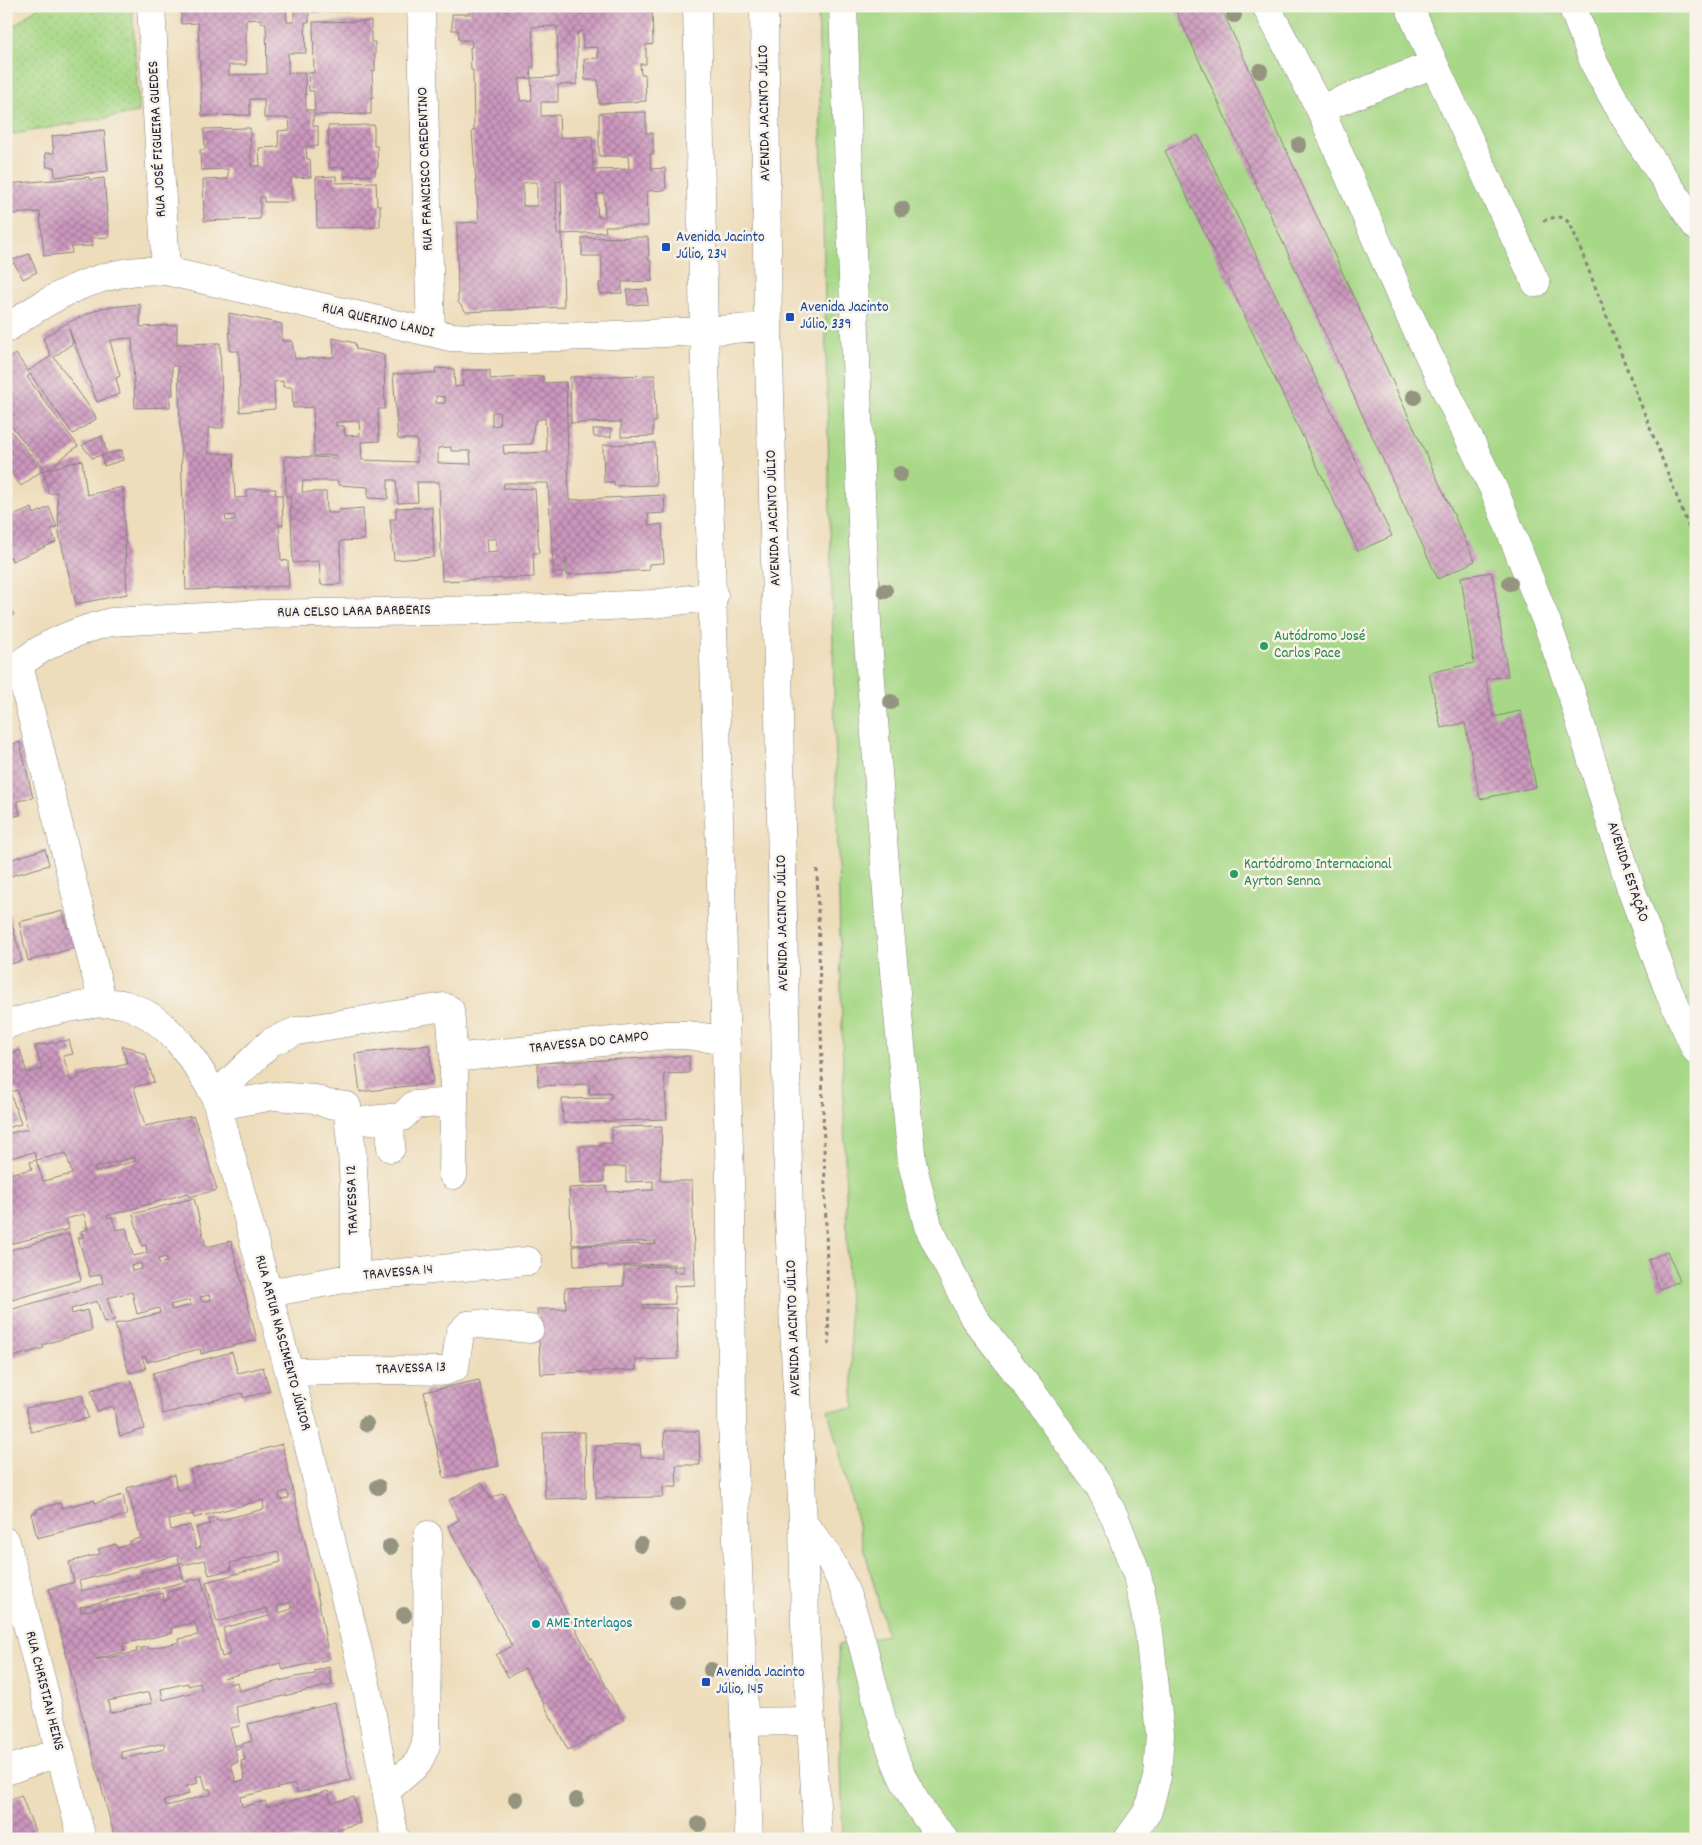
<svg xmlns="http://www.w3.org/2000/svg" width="1702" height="1845" font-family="Dekko,sans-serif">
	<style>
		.grass { fill: url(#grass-dots); stroke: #647d61 }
		.park { fill: #a7d887; stroke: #647d61 }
		.building { fill: url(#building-cross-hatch); fill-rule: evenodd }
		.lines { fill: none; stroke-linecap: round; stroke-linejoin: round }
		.minor-casing { stroke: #88807b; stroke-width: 29 }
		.path { stroke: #88807b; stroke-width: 3; stroke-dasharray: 4 4; stroke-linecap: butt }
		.minor { stroke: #fff; stroke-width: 28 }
		.tree { fill: #949481 }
		.transit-dot { fill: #1a4fb4; stroke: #f7f3e8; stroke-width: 2 }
		.leisure-dot { fill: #2e9e5b; stroke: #f7f3e8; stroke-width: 2 }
		.culture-dot { fill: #0f9aa8; stroke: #f7f3e8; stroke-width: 2 }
		.labels { text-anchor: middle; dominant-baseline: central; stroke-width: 5; stroke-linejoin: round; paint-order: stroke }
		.street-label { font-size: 15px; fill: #22223b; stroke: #f7f3e8 }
		.transit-label { font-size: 15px; fill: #164399; stroke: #f7f3e8; text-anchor: start }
		.leisure-label { font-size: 15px; fill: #27864d; stroke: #f7f3e8; text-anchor: start }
		.culture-label { font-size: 15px; fill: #0d838f; stroke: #f7f3e8; text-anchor: start }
	</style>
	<defs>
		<pattern id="grass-dots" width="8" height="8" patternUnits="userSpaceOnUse" patternTransform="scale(1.25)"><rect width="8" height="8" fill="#a7d887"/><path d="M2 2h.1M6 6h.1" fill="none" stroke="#8fb975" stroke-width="1.8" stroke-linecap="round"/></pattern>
		<pattern id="building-cross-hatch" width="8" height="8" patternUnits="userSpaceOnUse" patternTransform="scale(1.25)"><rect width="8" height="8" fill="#cc97be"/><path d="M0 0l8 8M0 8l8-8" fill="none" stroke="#a57b9c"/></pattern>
	</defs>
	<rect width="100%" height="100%" fill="#f7f3e8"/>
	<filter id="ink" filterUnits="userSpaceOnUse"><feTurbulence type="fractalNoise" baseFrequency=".02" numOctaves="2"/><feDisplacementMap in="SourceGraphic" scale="10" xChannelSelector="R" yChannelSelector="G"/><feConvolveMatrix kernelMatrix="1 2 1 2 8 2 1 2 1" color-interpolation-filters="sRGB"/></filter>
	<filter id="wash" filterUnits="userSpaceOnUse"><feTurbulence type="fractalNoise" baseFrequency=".0096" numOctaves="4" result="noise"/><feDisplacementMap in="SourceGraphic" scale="20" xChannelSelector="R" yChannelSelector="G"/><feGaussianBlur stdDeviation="1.12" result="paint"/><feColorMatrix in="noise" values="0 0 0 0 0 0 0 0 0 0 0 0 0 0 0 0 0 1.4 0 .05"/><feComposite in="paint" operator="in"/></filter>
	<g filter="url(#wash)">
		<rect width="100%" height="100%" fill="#edb"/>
		<!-- grass -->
		<path class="grass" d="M39,6H132L139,112L14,134L6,124V32Z"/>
		<!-- park -->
		<path class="park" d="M818,6H1696V1839H843L838,1645L887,1635L828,1410L854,1409L848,1285Z"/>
		<g id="blocks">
			<!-- building -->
			<path class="building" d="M181,6H286L287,22H294V9L309,8V22H305L306,53H288V73H305L306,110H313V126H318V146H306L307,159H310L311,177L291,178L292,202H264V197H260V219L204,221L203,180L228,179V169L201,170L200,150H205L204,129L250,128L251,166H260L259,148L279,147L278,131L290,130L289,118H264V99H250V115L202,116L198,23L181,24ZM261,19V23H266L267,74L229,75V65H246V20Z
				M311,6H372V10L312,12Z
				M469,6H643V8L652,9L653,44L646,45V64H640L641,74H645L646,101L599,104L598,80H585L584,59L598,58V47L583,48V31L577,32V84L558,85V102H541V116L559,115L560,138L592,136L593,170L629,169L628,156H599V113L646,112V133H653V154H650L651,169L665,168L666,190L647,191L648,226H605L606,232L562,234L561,181L556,182L557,234H562L564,307L466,312L458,302L457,223L479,222L472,131H474L473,70H471L470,47H472L471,40H459L458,30H452V14H469ZM557,26L558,77L531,78L532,100L520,101L519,79L531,78L530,67H534L532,27ZM531,182H537V206H523V183ZM596,194H604L605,217H598Z
				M1174,6H1220L1475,561L1438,579Z
				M371,21V42H375V71H372L373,98L371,97V114L315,115L314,91H309L308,73H314L313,22Z
				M374,125V146H377L378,167H376L375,175L344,176V167L329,168L328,126Z
				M104,130L108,171L55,177L54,167H47L45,153H54L52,136Z
				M1198,135L1392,536L1358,551L1165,151Z
				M336,176V183L376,182L377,205H380V227L317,228L316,177Z
				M89,177L90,180L104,178L109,237L92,238L93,246L71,247L72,253L44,256L40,212L11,214L6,204V184Z
				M648,237L649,261H651L652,281L622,282V293L600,294L599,283H602V256H582V238Z
				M6,244L13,260L29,254L37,272L23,279L14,263L6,267Z
				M647,289L648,304L628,305L627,290Z
				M140,304V327L177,325V344L220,343L223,428H208V453L233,454L235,498L247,497V489H276L275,495H282L283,525H279L281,560L288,561L289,586L186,590L178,366H172L173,395H170V407L135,408L132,338L119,339L110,341L120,376L116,378L120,394L97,402L69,329L73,343L54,357L95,415L96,419L73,434L30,374L27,377L78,446L46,470L82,460L87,495L123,487L127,594L76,604L59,534L57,492L49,494L43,470H46L6,419V389L8,388L6,386V361L16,354L28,371L51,356L43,338L67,323L101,308ZM235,515V520L226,521L225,516Z
				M229,313L282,324V341H292L295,359L334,357L333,338L355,343L356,349L384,355L385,409H378L379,441L361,442L362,460L417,462V439H398L393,374L436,373L435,368L454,369L455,387L463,386L462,370H490V379L543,376V383L566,382L569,500L664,495L665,513L648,514L649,526L662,524L664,563L649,564V570L567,575V558L565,556V572L554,573L552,551H559L555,548H552L548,483H504L503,488L535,489L539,553H533L534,577L442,581L439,482H417L418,502L398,503L396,480H388V499L368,498V487L338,485V481H303L302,492H326L327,513H339V510L363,508L364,540L340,541L341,584L321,585L319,561L293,563L290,496L286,497L285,456L337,458V455L314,456L313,407L293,408L292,387H283V381L274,382L275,409L240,412L239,351H230ZM436,396L445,397V403H436ZM492,412H499L500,425L492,426ZM545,418L547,452L504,454L503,445L532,444L534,424L536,423V420ZM359,421L360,435L345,436L344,426H336V422ZM451,447V451H470L471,464L438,463V448ZM486,539H496L497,551L487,552Z
				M655,375L656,422H653V436L621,437V422L571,423L570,377Z
				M6,425L43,470L21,486L6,467Z
				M593,429H611V437H594Z
				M102,436L107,454L122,450L123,460L104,466L102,455L92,458L82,445Z
				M655,443L656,485L614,486V482H604L603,445Z
				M49,507L57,527L51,529L56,542L12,561L11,557L6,559V519L32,508L34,514Z
				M432,507L434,557L394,560L390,519H396V508Z
				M1492,572L1508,676L1486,679L1494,717L1520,711L1536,787L1480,799L1465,723L1441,728L1429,673L1474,663L1461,577Z
				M6,604L14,614L6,620Z
				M20,742L33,798L17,801L20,815L6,818V746Z
				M45,849L49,865L7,877L9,882H6V861Z
				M6,902L22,961L6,965Z
				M63,911L67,928L73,926L78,947L28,961L19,922Z
				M69,1040L73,1054L63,1056L71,1081L79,1078V1075L127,1064L122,1046L132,1048L146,1055L154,1082L134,1087L145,1126L193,1116L202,1139L217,1190L189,1197L188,1193L107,1216L108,1218L112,1217L116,1230L126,1228L133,1256L147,1253L146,1245L142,1246L133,1214L194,1198L206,1247L231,1241L257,1340L201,1354L200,1349L147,1362L146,1357H142L146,1369L129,1373L115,1324L160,1313L159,1308L137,1314L132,1292L107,1298L114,1320L104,1323L97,1301L71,1309L72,1314L87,1310L92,1330L42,1345L44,1348L6,1359V1328L10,1327L6,1311L103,1283L101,1274L90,1277L78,1238L83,1237L81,1231L88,1229L84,1214L66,1219L69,1229L6,1245V1165L9,1174L32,1169L30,1162L36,1160L43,1181L72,1174L66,1153L37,1160L34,1152L6,1159V1134L28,1129L17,1090L10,1092L21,1124L6,1128V1055L20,1050L27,1073L42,1069L35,1046ZM135,1157V1161L96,1172L94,1168ZM166,1257L167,1262L159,1263L158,1259ZM141,1263L142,1269L132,1271L131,1266ZM210,1295L211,1300L202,1302L200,1297ZM190,1300L191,1305L172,1310L170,1305Z
				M429,1045L433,1083L360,1092L355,1054Z
				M689,1056V1073L664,1074L667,1119L563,1123L562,1099L611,1098V1093L589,1094V1084L538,1086V1063Z
				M662,1126L660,1181H692L695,1285L674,1286L675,1304L643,1305V1308H676L678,1359L636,1360V1370L541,1374L537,1309H566L565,1288L624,1286V1267L674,1266L675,1264L629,1265L608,1268V1265L574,1266L573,1246L656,1244L655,1241L572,1245L569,1188L606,1186L607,1192L653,1190V1181L626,1182V1167H604V1182L581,1183L580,1146H601V1143H612V1127ZM674,1266H684V1272H674Z
				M69,1234L81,1280L12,1300L6,1280V1251Z
				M1667,1251L1680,1281L1660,1289L1648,1260Z
				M232,1352L238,1373L263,1367L270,1391L243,1398L242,1393L163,1414L153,1373Z
				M131,1380L145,1429L120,1436L113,1406L97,1411L91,1390Z
				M479,1380L499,1466L444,1478L424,1392Z
				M82,1395L88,1418L31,1432L26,1408Z
				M664,1431H699L700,1465H676L677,1487H663V1497L596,1498L595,1446L640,1445L641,1457H665Z
				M585,1432L586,1498L545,1499L543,1433Z
				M282,1444L319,1602L329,1659L283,1670L281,1663L224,1678L226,1685L237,1682L239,1691L295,1677L315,1674V1671L329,1667L332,1685L236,1707L240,1726L230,1728L235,1746L252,1741L248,1724L335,1703L351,1780L297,1793L295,1784L240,1797L242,1807L265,1801L267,1807L328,1791L331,1803L354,1797L360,1823L337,1829L340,1839H234V1837L226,1839L225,1835L211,1839H115L49,1589L74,1582L69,1562L100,1554L98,1549L116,1544L117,1548L131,1544L130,1541L141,1538L127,1488L174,1475L177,1490L194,1486L190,1470ZM287,1491L289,1498L280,1500L279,1493ZM263,1500L264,1509L217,1521L216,1517L209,1519L210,1524L196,1528L201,1547L196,1549L190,1525L171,1530L169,1520L193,1514L194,1518ZM278,1551L281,1562L206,1582L217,1622L267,1608L269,1616L223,1628L230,1654L222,1657L201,1578L184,1582L185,1587L167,1592L169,1599L164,1601L163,1593L81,1612L80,1607L184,1582L180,1564L141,1573L142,1576L82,1591L79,1581L178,1555L179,1563L183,1562V1565L205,1560L209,1575L231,1570L230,1563ZM290,1603L292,1609L279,1613L277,1605ZM195,1622L198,1635L179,1639L180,1642L148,1649V1647L136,1649L137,1652L96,1660V1659L124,1652L123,1644L172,1633L171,1628ZM188,1683V1686L200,1683L202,1690L163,1700L161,1689ZM149,1692L152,1703L110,1713L108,1701ZM164,1743L165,1749L122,1759L121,1752ZM242,1747L245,1760L241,1761L245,1780L236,1782L231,1764L238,1762L235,1749ZM202,1775L206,1789H210L211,1794L166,1806L164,1801L189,1794L187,1786L198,1783L196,1777Z
				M482,1482L491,1499L503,1493L624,1720L568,1750L525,1668L508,1677L496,1655L512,1646L448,1526L459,1520L449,1500Z
				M123,1495L127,1515L37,1538L31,1513L37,1512L36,1509L60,1503L62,1508L94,1500L95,1503Z
				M21,1795L38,1839H6V1801Z"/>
		</g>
	</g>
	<g filter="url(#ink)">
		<use href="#blocks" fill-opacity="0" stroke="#88807b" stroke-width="1"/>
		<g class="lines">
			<defs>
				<path id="minor" d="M151,6L166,271
					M421,6L431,332
					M697,6L704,331L731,1213L732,1418L749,1839
					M764,6L768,327L778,666L789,1218L803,1523L805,1625L818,1839
					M843,6L862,523L868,641L889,918L912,1163L928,1226L974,1318L1031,1391L1099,1486L1115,1518L1137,1575L1149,1632L1160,1734L1157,1777L1148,1811L1128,1839
					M1266,6L1320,109L1403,302L1495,492L1547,623L1570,689L1631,889L1669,992L1696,1050
					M1409,6L1434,64L1536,283
					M1572,6L1595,65L1614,99L1637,138L1696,226
					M1320,109L1434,64
					M6,329C53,295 106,266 166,271L451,337L499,339L645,334L768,327
					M19,665L103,1004
					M6,673C16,667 25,660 35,653C58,638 84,629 111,622L262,614L537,609L653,604L714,596
					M6,1025C32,1016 100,997 126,1005C169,1019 194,1059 215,1096L306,1435L368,1693L395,1839
					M454,1058L667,1035H686L725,1040
					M215,1096L271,1042L297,1031L444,1007L450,1010L454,1058V1102L414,1105L402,1117L349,1122
					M218,1106L274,1096L315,1099L327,1104L347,1106L352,1153L355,1205V1277
					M390,1118L391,1148
					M453,1175L454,1102
					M269,1293L355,1277L528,1261
					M289,1372L395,1370L446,1371L455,1367L460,1333L468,1325L479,1324L530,1329
					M803,1523C814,1537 826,1550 834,1567C880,1655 871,1766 945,1839
					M6,1542L82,1839
					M745,1722L811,1721
					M6,1771L59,1752
					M386,1791L418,1763L426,1745L428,1535"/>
			</defs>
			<!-- minor casing -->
			<use href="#minor" class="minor-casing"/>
			<!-- path -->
			<path class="path" d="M1543,221C1557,216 1565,213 1573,230L1696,546
				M817,869L829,1345"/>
			<!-- minor -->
			<use href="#minor" class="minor"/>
		</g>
		<!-- trees -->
		<g class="tree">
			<circle cx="1234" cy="15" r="8"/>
			<circle cx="1260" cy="71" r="8"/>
			<circle cx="1299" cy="145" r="8"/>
			<circle cx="902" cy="209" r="8"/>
			<circle cx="1414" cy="397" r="8"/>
			<circle cx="900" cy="474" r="8"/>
			<circle cx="1510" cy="583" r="8"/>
			<circle cx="885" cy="591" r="8"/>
			<circle cx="891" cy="702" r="8"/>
			<circle cx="366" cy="1424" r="8"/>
			<circle cx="378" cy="1487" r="8"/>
			<circle cx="641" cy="1545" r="8"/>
			<circle cx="390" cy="1547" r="8"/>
			<circle cx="677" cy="1602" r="8"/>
			<circle cx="404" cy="1615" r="8"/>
			<circle cx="711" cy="1670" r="8"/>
			<circle cx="516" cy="1799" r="8"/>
			<circle cx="576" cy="1800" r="8"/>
			<circle cx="699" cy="1824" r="8"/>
		</g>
	</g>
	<!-- markers -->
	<g class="transit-dot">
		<rect x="661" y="242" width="10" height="10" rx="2.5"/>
		<rect x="785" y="312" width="10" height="10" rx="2.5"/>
		<rect x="701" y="1677" width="10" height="10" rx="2.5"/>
	</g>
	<g class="leisure-dot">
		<circle cx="1264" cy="646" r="5"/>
		<circle cx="1234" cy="874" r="5"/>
	</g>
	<circle class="culture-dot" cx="536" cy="1624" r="5"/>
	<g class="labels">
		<!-- street labels -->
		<g class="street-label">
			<text transform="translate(765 113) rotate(-91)">AVENIDA JACINTO JÚLIO</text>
			<text transform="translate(158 139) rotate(-93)">RUA JOSÉ FIGUEIRA GUEDES</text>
			<text transform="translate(426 169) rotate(-92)">RUA FRANCISCO CREDENTINO</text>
			<text transform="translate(378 321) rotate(13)">RUA QUERINO LANDI</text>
			<text transform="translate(774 518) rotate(-92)">AVENIDA JACINTO JÚLIO</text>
			<text transform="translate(354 612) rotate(-1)">RUA CELSO LARA BARBERIS</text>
			<text transform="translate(1627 872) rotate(72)">AVENIDA ESTAÇÃO</text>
			<text transform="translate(783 923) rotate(-91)">AVENIDA JACINTO JÚLIO</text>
			<text transform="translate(589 1043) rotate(-6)">TRAVESSA DO CAMPO</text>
			<text transform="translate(353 1200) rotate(-92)">TRAVESSA 12</text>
			<text transform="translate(398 1273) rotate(-5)">TRAVESSA 14</text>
			<text transform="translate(794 1328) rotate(-92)">AVENIDA JACINTO JÚLIO</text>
			<text transform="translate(282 1343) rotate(75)">RUA ARTUR NASCIMENTO JÚNIOR</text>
			<text transform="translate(411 1369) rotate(-2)">TRAVESSA 13</text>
			<text transform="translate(44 1691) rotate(76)">RUA CHRISTIAN HEINS</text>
		</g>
		<!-- transit labels -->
		<g class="transit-label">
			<text x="676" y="238">Avenida Jacinto<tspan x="676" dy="17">Júlio, 234</tspan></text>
			<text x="800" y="308">Avenida Jacinto<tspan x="800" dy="17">Júlio, 339</tspan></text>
			<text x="716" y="1673">Avenida Jacinto<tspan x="716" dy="17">Júlio, 145</tspan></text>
		</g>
		<!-- leisure labels -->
		<g class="leisure-label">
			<text x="1274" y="637">Autódromo José<tspan x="1274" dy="17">Carlos Pace</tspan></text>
			<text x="1244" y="865">Kartódromo Internacional<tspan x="1244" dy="17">Ayrton Senna</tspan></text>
		</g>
		<!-- culture labels -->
		<g class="culture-label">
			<text x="546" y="1624">AME Interlagos</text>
		</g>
	</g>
	<!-- margin -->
	<rect width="1702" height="1845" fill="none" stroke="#f7f3e8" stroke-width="25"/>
</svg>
